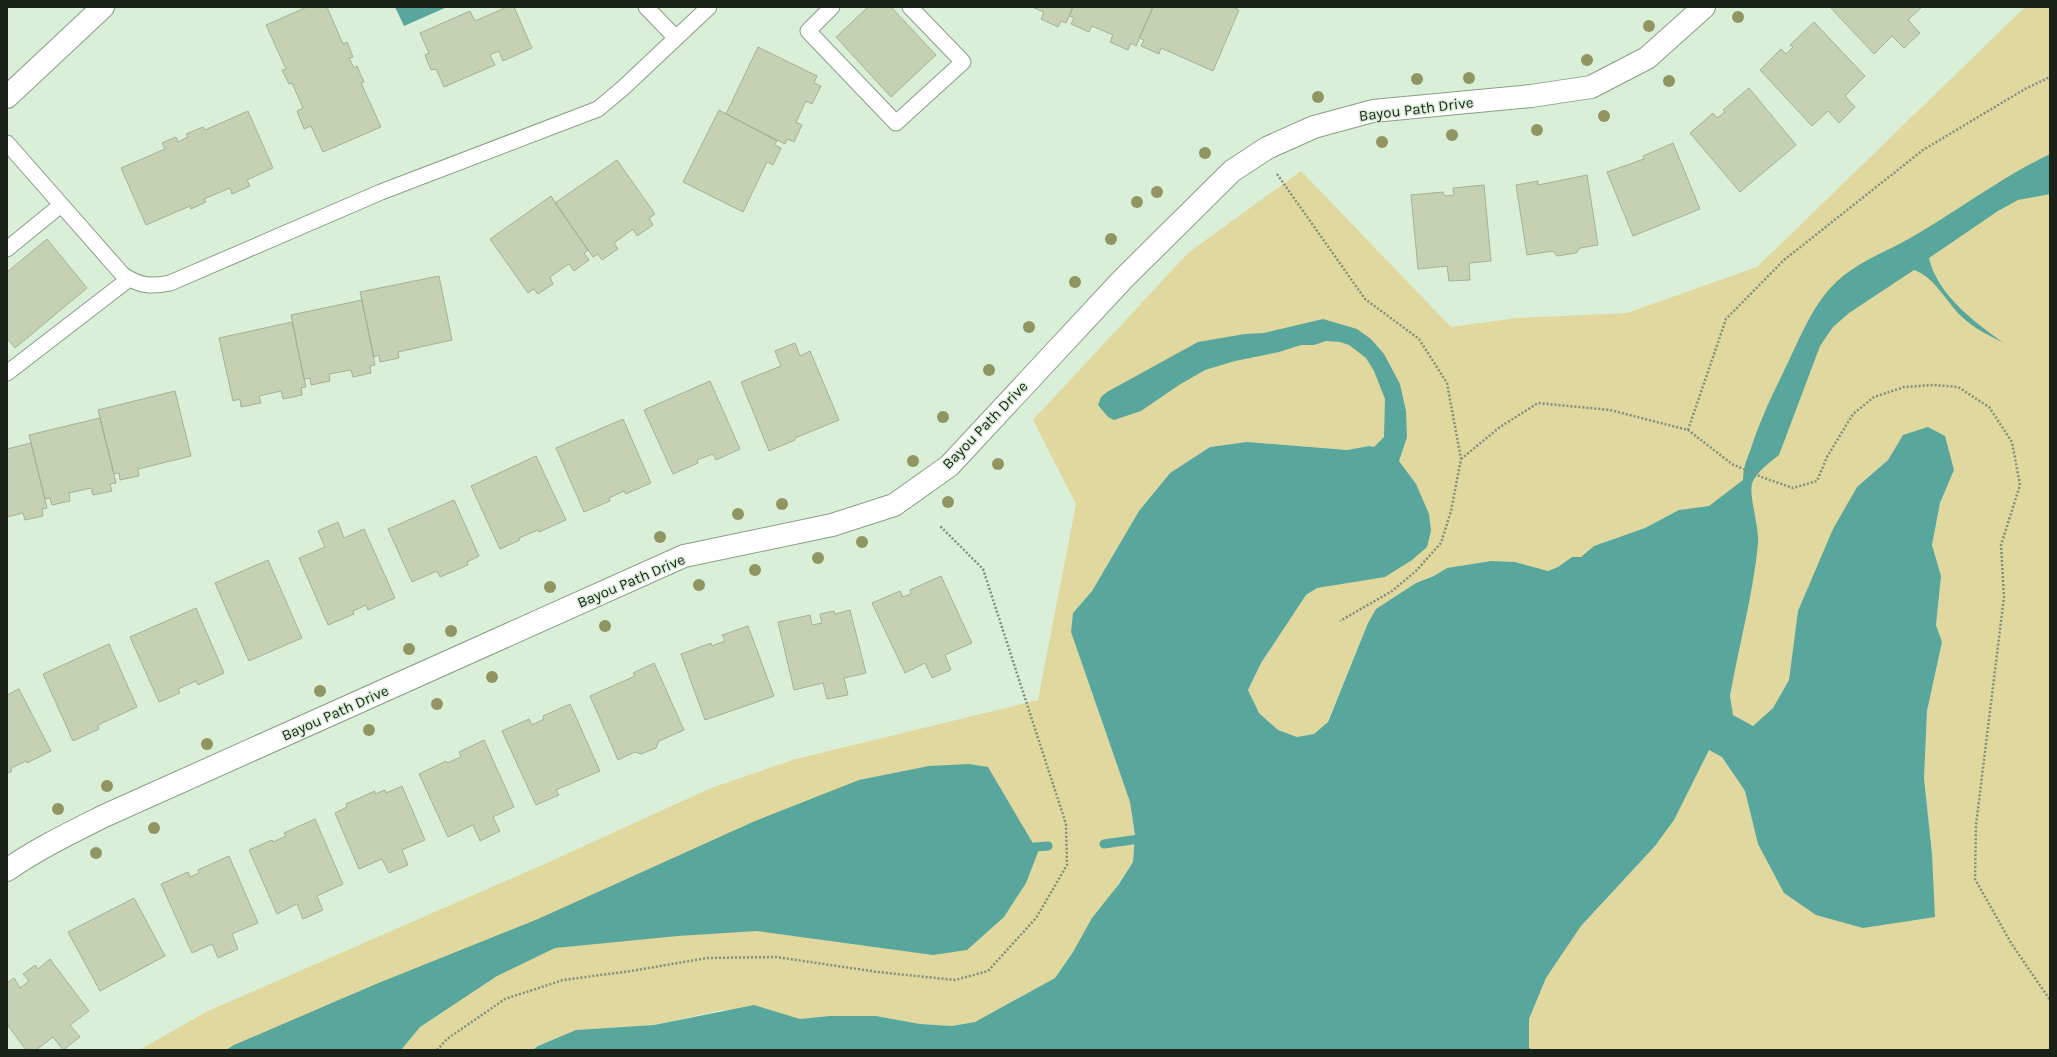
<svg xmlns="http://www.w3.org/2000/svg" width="2057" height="1057" font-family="Karla,sans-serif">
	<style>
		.green { fill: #e0d89e }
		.water { fill: #59a69c }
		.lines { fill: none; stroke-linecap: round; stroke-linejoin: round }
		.stream { stroke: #59a69c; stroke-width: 9 }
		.building { fill: #c6d0b3; stroke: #a7b095 }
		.lane-casing { stroke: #8a9e88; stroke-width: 17 }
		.street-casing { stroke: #8a9e88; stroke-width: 24 }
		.path { stroke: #80907f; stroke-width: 2.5; stroke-dasharray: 2 2; stroke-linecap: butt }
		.lane { stroke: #fff; stroke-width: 15 }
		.street { stroke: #fff; stroke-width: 22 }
		.tree { fill: #909561 }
		.labels { text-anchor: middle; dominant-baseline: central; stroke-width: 3; stroke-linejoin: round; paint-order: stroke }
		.street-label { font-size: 15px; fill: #1a221a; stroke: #d9efd7 }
	</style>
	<rect width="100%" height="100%" fill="#d9efd7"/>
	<!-- green -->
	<path class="green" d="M2025,7H2050V1050H1531L1529,1047V1019L1546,978L1581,926L1655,846L1674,820L1709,749L1722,757L1745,791L1758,844L1932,854L1924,778L1927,711L1942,642L1936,625L1941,576L1932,545L1940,503L1954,470L1949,457L1903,435L1888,460L1857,487L1798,611L1789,680L1773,708L1753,726L1733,716L1730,696L1739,647L1727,492L1721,498L1709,506L1679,510L1645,528L1594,546L1581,557H1572L1558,567L1548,571L1515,562L1491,561L1447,568L1434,576L1416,583L1376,609L1368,623L1327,723L1314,734L1297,737L1278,730L1259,713L1248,690L1261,663L1306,595L1317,588L1332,585L1374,447L1369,446L1347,450L1247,442L1210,447L1170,473L1139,511L1092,591L1073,613L1071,632L1130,802L1135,835L1133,862L1055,978L975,1022L952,1026L920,1024L876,1016H830L800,1019L780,1014L722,1010L654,1025L576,1030L538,1046L533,1050H139L208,1011L549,862L711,788L796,759L1038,700L1076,504L1033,420L1188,253L1301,171L1451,327L1517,318L1627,313L1757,267Z"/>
	<!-- water -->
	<path class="water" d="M395,7H447L404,26Z
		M2050,154V194L2018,200L1998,211L1929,258C1937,294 1975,323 2004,343C1990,336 1975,329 1962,317C1946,302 1935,277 1914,270L1849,313L1833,327L1820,346L1779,455C1770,462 1759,470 1753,481C1747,492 1760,528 1758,544C1753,595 1739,645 1730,696L1733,715L1753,726L1773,708L1789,680L1798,611L1833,529L1857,487L1888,460L1903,435L1928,427L1945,436L1954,470L1940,503L1932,545L1941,576L1936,625L1942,642L1927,711L1924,778L1932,854L1935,917L1863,928L1816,915L1784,893L1758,844L1745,791L1722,757L1709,750L1674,820L1655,846L1581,926L1546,978L1529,1019V1047L1531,1050H533L538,1046L576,1030L654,1025L754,1005L800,1019L830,1016H876L920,1024L952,1026L975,1022L1055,978L1073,952L1092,918L1119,884L1133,862L1135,835L1130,802L1071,632L1073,613L1092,591L1139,511L1170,473L1210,447L1247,442L1347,450L1369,446L1374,447L1384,437L1385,399L1374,371L1366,358L1349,345L1340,342L1326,341L1314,345H1301L1279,352L1235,361L1205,370L1179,385L1141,411L1114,420L1108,417L1098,405L1101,397L1107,392L1198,342L1245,334L1264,333L1323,319L1357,329L1371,339L1384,354L1400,384L1406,411L1407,437L1399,461L1416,484L1429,514L1431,531L1427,547L1412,560L1385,577L1317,588L1306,595L1261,663L1248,690L1259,713L1278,730L1297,737L1314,734L1328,722L1368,623L1376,609L1416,583L1434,576L1447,568L1491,561L1515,562L1548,571L1558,567L1572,557H1581L1594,546L1645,528L1679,510L1709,506L1743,480C1744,461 1748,459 1753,442C1762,417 1771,397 1783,373C1800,339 1813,300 1843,276C1864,259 1890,250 1912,237C1959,210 2002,177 2050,154Z
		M969,764L988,767L1038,852L1026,883L1004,917L967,950L933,955L757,931L678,936L555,948L497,976L420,1027L401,1050H226L234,1045L376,984L538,919L755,821L859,780L929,766Z"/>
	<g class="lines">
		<!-- stream -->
		<path class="stream" d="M1104,844L1146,838
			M1023,848L1048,846"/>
	</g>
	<!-- building -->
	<path class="building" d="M307,7H327L343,44L347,42L353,57L349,58L354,68L357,66L364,82L361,83L381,127L323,152L311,126L304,129L297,111L303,108L292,83L289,84L282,70L286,69L266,25Z
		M507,7H514L532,48L503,61L499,51L490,55L495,65L444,87L436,69L431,70L425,55L429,53L420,33L470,11L475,21Z
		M868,7H891L936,55L891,97L836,37Z
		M1032,7H1073L1066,23L1061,21L1058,27L1041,19L1044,12Z
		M1073,7H1153L1136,46L1131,43L1128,50L1110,42L1113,35L1092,26L1089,32L1071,24L1074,18L1069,16Z
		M1153,7H1233L1239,10L1213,71L1161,48L1159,54L1141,46L1144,40L1139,38Z
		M1830,7H1922L1908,20L1920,33L1904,48L1892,36L1874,54Z
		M1814,22L1865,76L1845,96L1855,107L1839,123L1828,111L1812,126L1760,70L1781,49L1786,54L1793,47L1790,45Z
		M758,47L817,76L814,83L821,86L812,104L806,101L796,122L802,125L794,142L787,139L785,144L726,114Z
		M1749,88L1796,145L1740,192L1690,133L1713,113L1717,118L1725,112L1723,110Z
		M719,110L777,141L774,145L781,148L773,165L767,162L743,212L683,182Z
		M248,111L273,168L247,180L250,186L232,194L230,188L204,199L206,202L191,209L190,206L146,225L121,168L165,149L162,143L176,137L178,142L188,137L186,134L203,127L205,130Z
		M1673,143L1700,209L1633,236L1607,172L1644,159L1643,156Z
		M617,160L655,214L649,218L653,225L637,236L633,229L614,243L618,249L602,260L598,254L593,257L555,203Z
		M1587,175L1598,245L1580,248L1576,253L1557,256L1553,251L1527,255L1516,185L1538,181V185Z
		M1484,185L1491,261L1469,263L1470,280L1449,281L1447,266L1418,269L1411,195L1443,192L1444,196L1454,195L1453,188Z
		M551,196L588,250L584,253L589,260L574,271L569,264L550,277L553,284L538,294L534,289L528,293L490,239Z
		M47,239L87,288L15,348L7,338V272Z
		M439,276L452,340L398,352L399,358L380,362L379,355L374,357L360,292Z
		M362,300L375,365L370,366L371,373L353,377L351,370L329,374L330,381L311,385L310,378L304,379L291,315Z
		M292,322L306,387L301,388L302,395L283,399L281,391L259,396L261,403L241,407L240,399L233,401L219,338Z
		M795,343L800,356L810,351L839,420L795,438V440L769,451L741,382L781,366L775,351Z
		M710,381L740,449L716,460L713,454L697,460L698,463L673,474L644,410Z
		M175,391L191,456L138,469L139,476L120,480L119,473L114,474L98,410Z
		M100,418L116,483L110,484L112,491L93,495L91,488L69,493L70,501L52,505L50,498L45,499L29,435Z
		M623,419L651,483L626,494L624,491L609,498L610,501L584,512L556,448Z
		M31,443L47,508L42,509L43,516L25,520L23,513L7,517V449Z
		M536,456L566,520L539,532L538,530L519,538L520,540L500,549L471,486Z
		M454,500L479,556L467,562L468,565L440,577L437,571L412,582L388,529Z
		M338,522L344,538L364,529L395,598L368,610L366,605L353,611L354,614L328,625L299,558L325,547L318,531Z
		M268,560L302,638L249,661L215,583Z
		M941,576L972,643L945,655L951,670L932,678L925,663L905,673L872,603L900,591L903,597L911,594L910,590Z
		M196,608L224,673L198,685L196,681L178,689L180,693L159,702L130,637Z
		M850,610L866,673L844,678L848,695L827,699L823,683L794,690L778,622L810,615L812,625L822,623L820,614L834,611L835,614Z
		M748,626L774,696L705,720L681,654L711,643L712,646L725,641L722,635Z
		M109,644L137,707L98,725L99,729L73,741L43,674Z
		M654,663L684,730L659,741L656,748L641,754L635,752L618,760L590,696L635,676L633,673Z
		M19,689L51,751L27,763L26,761L11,768L12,771L7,774V695Z
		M570,704L600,771L556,790L559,795L536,805L502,731L529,719L532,725L544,719L543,716Z
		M484,740L514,807L493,817L500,831L480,841L473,825L448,837L419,774L446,761L447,763L461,757L459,752Z
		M402,786L425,840L402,850L408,865L389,873L382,859L359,869L335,813L347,807L346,804L375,791V794L385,790L386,793Z
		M315,819L343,884L317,896L323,910L303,919L297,904L277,914L249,850L272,840L273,842L286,836L284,833Z
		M229,856L258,923L232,934L238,949L218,958L212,944L192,953L161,884L188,872L190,877L199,873L198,870Z
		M134,898L165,956L100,991L68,932Z
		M50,959L89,1011L70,1025L80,1037L63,1050L53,1037L36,1050H26L7,1024V983L14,978L20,988L29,981L23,974L35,965L38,969Z"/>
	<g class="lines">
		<defs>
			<path id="lane" d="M646,7L676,38
				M832,7L808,31L896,123L963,62L910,7
				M7,143L123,275C140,286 151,287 170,283L381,192L598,109L623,88L709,7
				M7,249L61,205
				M7,373L129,279"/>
			<path id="street" d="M7,97L103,7
				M7,870C37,849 70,833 104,816L684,556L832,525L894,505L949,466L1123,279L1232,171L1267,148L1314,127L1373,111L1531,96L1591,87L1647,58L1704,7"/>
		</defs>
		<!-- lane casing -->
		<use href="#lane" class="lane-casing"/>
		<!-- street casing -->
		<use href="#street" class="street-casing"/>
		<!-- path -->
		<path class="path" d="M1277,174L1365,299L1419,339L1447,383L1461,459L1451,511L1441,543L1416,571L1392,591L1340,621
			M1688,430L1726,319L1784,260L1923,150L2025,89L2050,77
			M1461,459L1500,427L1538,403L1610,410L1688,430L1732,464L1764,478L1793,488L1817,481L1827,457L1853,414L1874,397L1904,387L1934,385L1958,387L1989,407L2012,442L2020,485L2001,545L2004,597L1976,825L1975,879L2011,943L2050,1000
			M437,1050L447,1039L505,999L563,980L631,971L707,958L776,957L878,972L955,980L988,971L1036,918L1067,865L1066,824L983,569L940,526"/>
		<!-- lane -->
		<use href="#lane" class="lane"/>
		<!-- street -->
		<use href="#street" class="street"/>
	</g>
	<!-- trees -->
	<g class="tree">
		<circle cx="1738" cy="17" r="6"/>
		<circle cx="1649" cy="26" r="6"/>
		<circle cx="1587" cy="60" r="6"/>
		<circle cx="1469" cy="78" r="6"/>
		<circle cx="1417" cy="79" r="6"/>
		<circle cx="1669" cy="81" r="6"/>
		<circle cx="1318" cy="97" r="6"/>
		<circle cx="1604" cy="116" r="6"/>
		<circle cx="1537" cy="130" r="6"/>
		<circle cx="1452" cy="135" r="6"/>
		<circle cx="1382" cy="142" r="6"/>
		<circle cx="1205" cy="153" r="6"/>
		<circle cx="1157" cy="192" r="6"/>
		<circle cx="1137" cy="202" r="6"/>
		<circle cx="1111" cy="239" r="6"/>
		<circle cx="1075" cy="282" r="6"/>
		<circle cx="1029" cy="327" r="6"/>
		<circle cx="989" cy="370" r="6"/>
		<circle cx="943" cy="417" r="6"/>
		<circle cx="913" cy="461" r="6"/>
		<circle cx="998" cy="464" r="6"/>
		<circle cx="948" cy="502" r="6"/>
		<circle cx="782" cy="504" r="6"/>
		<circle cx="738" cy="514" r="6"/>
		<circle cx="660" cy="537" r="6"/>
		<circle cx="862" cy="542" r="6"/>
		<circle cx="818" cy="558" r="6"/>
		<circle cx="755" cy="570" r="6"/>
		<circle cx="699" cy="585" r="6"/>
		<circle cx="550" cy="587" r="6"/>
		<circle cx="605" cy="626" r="6"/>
		<circle cx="451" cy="631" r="6"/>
		<circle cx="409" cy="649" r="6"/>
		<circle cx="492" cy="677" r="6"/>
		<circle cx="320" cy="691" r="6"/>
		<circle cx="437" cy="704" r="6"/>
		<circle cx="369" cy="730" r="6"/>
		<circle cx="207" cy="744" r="6"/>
		<circle cx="107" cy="786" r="6"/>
		<circle cx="58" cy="809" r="6"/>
		<circle cx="154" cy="828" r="6"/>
		<circle cx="96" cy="853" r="6"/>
	</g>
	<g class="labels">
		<!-- street labels -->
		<g class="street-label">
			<text transform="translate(1416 109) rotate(-7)">Bayou Path Drive</text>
			<text transform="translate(985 425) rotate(-46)">Bayou Path Drive</text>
			<text transform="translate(631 581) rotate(-23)">Bayou Path Drive</text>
			<text transform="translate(335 713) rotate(-24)">Bayou Path Drive</text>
		</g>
	</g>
	<!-- border -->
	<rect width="2057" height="1057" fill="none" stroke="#1a221a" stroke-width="16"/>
</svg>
